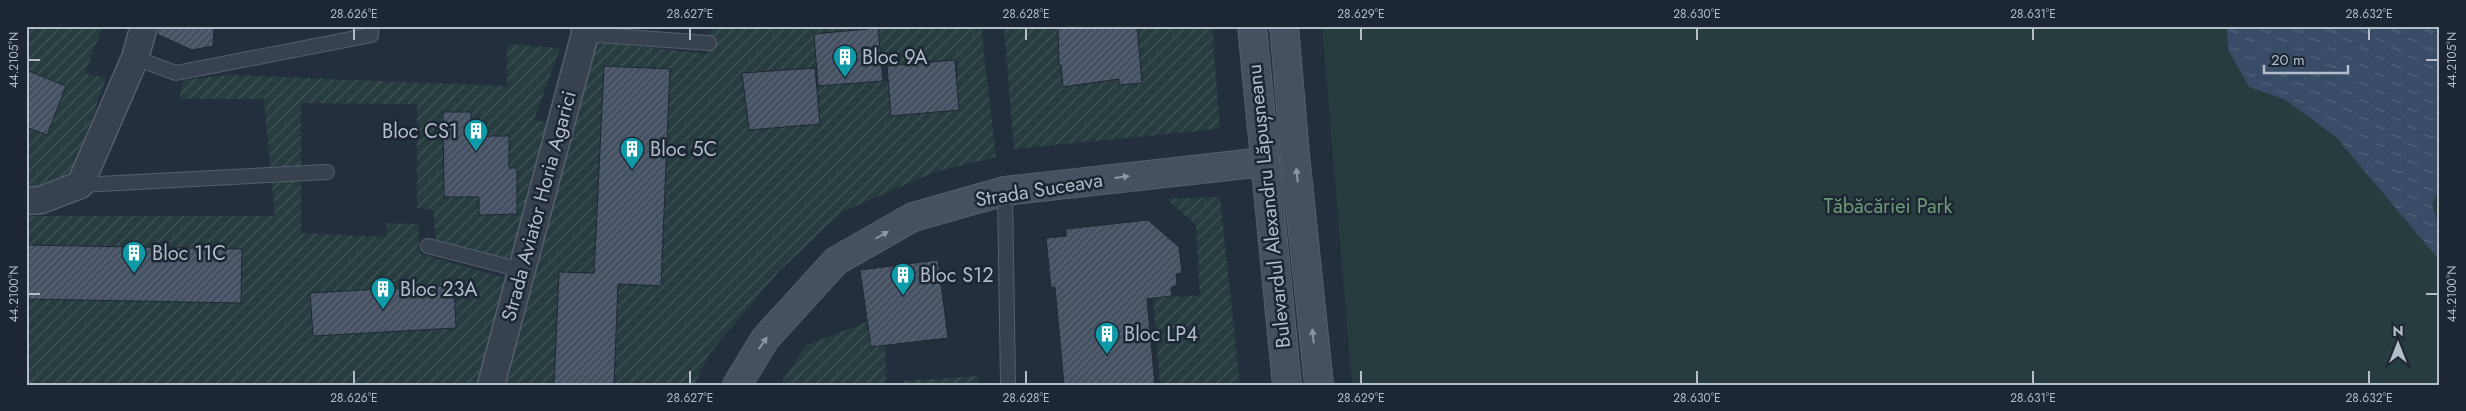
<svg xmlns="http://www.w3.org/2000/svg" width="2466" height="411" font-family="Jost,sans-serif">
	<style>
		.park { fill: #263c3f }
		.garden { fill: url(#garden-furrows); fill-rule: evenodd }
		.water { fill: url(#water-ripples) }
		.building { fill: url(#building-hatch); stroke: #1f2835 }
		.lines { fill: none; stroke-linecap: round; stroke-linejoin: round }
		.lane-casing { stroke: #565f6c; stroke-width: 16 }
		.street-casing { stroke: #565f6c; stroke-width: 29 }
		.secondary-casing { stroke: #565f6c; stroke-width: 30 }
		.lane { stroke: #38414e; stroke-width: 14 }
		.street { stroke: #38414e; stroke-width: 26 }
		.secondary { stroke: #465061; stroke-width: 28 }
		.oneway { fill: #8e96a5 }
		.ticks { fill: none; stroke: #b4bcc9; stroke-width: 2 }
		.labels { text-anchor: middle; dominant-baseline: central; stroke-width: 5; stroke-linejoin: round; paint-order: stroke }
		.poi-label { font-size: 20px; fill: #b4bcc9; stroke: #1d2633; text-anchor: start }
		.street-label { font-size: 20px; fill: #b4bcc9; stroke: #1d2633 }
		.park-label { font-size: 20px; fill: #6b9a76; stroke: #1d2633 }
		.neatline { fill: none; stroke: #b4bcc9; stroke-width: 2 }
		.ticks-label { font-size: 12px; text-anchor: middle; fill: #b4bcc9 }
	</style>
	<defs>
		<pattern id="garden-furrows" width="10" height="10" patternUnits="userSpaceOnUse" patternTransform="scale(1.25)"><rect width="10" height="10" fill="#263c3f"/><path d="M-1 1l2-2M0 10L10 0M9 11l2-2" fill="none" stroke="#435659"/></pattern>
		<pattern id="water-ripples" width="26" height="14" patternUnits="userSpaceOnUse" patternTransform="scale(1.25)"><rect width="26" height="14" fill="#394c67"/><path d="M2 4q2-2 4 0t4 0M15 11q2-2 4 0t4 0" fill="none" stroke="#53647b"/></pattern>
		<pattern id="building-hatch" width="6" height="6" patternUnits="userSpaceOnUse" patternTransform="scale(1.25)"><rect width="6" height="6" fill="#455162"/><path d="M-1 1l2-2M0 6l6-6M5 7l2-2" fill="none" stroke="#5d6877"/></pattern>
	</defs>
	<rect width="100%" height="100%" fill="#242f3e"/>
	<!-- park -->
	<path class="park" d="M1322,26H2440V385H1352Z"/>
	<!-- garden -->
	<path class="garden" d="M26,26H103L85,73L106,78L70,181L26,192V141L31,129L47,135L66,86L26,70Z
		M720,26H981L996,157L935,172L842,212L779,271L710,353L694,385H614L618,284L661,286L670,69L604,66L594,273L559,272L554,385H500L593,41L708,54L709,31ZM878,29L880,43L873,44L875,67L957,61L958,76L948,77L958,110L891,116L890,100L900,99L898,80L807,87L818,104L820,124L749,129L748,113L759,93L744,94L742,73L826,67L815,51L814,34Z
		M1004,26H1058L1059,65H1061L1063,87L1086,85L1087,71L1118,68L1119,85L1142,83L1137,26H1212L1220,129L1014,149Z
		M507,44L560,48L534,120L552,123L518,264L436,240L433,210L417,208V104L301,103V233L386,237L387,223L418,224L420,254L509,279L481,385H26V216H275L264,99H179L183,80L231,75L507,86ZM471,112V128H483L484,136H509V168H517V214L479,215V197H444L443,113ZM453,285L456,328L313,336L310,293Z
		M1220,197L1240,385H1160L1153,298L1200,295L1196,225L1167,199Z
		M867,322L871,347L885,345L886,385H780L806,345Z
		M978,376L979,385H904L903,381Z"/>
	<!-- water -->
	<path class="water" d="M2232,26H2440V186L2432,205L2440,229V261L2336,137L2284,99L2249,87L2228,49L2227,30Z"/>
	<!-- building -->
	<path class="building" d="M159,26H214L213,46L192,50L157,34Z
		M1058,26H1137L1142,83L1119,85V79L1063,87L1061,65H1059Z
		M878,28L883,81L818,86L814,34Z
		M955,60L959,110L891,116L887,66Z
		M604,66L670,69L661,286L618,284L614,385H554L559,272L594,273Z
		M815,68L820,124L749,130L742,73Z
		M26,70L66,86L47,135L26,127Z
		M443,112H471V128H484V136H509V168H517V214L479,215V197H444Z
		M1148,220L1179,247L1182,273L1176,274L1177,285L1171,288L1172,296L1147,299L1155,385H1064L1055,287L1051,288L1046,238L1066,236V229Z
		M26,245L242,249L241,303L26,299Z
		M938,260L948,338L871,347L860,270Z
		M454,285L456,328L313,336L310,293Z"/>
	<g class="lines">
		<defs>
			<path id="lane" d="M585,34L709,43
				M135,58L176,73L371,35L372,26
				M80,185L327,172
				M1005,191L1008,385
				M428,246L522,270"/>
			<path id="street" d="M26,201L41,200L80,185L135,58L144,26
				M491,385L585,34V26"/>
			<path id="secondary" d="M1252,26L1287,385
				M1284,26L1295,155L1319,385
				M737,385L765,339L836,261L913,217L1005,191L1264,162"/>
		</defs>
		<!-- lane casing -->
		<use href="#lane" class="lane-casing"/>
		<!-- street casing -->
		<use href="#street" class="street-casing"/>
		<!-- secondary casing -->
		<use href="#secondary" class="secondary-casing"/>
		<!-- lane -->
		<use href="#lane" class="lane"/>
		<!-- street -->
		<use href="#street" class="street"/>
		<!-- secondary -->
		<use href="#secondary" class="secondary"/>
	</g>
	<!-- one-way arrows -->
	<defs><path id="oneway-solid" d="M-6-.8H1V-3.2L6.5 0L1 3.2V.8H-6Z" transform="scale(1.25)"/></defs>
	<g class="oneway">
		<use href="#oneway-solid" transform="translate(1297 175) rotate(-96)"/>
		<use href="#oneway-solid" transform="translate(1122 177) rotate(-7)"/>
		<use href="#oneway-solid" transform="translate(882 235) rotate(-30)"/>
		<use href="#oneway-solid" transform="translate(1313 336) rotate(-96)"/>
		<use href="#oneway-solid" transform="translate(763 343) rotate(-56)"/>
	</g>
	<!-- ticks -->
	<path class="ticks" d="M354,28V40M690,28V40M1026,28V40M1361,28V40M1697,28V40M2033,28V40M2369,28V40M28,60H40M2426,60H2438M28,294H40M2426,294H2438M354,371V384M690,371V384M1026,371V384M1361,371V384M1697,371V384M2033,371V384M2369,371V384"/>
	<!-- icons -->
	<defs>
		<symbol id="building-pin" viewBox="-11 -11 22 30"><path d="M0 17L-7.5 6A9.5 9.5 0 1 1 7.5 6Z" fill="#0f9aa8" stroke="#1d2633"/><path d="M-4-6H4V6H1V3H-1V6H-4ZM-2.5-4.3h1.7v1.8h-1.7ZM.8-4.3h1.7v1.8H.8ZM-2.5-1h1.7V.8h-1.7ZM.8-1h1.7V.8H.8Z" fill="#fff"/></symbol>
	</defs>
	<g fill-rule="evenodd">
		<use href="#building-pin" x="831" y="43" width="28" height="38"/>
		<use href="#building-pin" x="462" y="117" width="28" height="38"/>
		<use href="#building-pin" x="618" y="135" width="28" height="38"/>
		<use href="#building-pin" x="120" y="239" width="28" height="38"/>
		<use href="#building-pin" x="889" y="261" width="28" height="38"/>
		<use href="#building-pin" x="369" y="275" width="28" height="38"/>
		<use href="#building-pin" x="1093" y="320" width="28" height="38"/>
	</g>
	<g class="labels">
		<!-- poi labels -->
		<g class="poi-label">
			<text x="862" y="57">Bloc 9A</text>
			<text x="458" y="131" text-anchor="end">Bloc CS1</text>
			<text x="650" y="149">Bloc 5C</text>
			<text x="152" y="253">Bloc 11C</text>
			<text x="920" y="275">Bloc S12</text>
			<text x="400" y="289">Bloc 23A</text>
			<text x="1124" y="334">Bloc LP4</text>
		</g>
		<!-- street labels -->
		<g class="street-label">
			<text transform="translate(1039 190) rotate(-9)">Strada Suceava</text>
			<text transform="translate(539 206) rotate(-75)">Strada Aviator Horia Agarici</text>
			<text transform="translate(1269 206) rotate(-96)">Bulevardul Alexandru Lăpușneanu</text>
		</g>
		<!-- park labels -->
		<g class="park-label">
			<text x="1888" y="206">Tăbăcăriei Park</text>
		</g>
	</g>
	<!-- border -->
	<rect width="2466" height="411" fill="none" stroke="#1d2633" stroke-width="55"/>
	<!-- north arrow -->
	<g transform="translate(2398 344)" stroke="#1d2633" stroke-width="4" paint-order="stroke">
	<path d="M0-4L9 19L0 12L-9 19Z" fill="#b4bcc9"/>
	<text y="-8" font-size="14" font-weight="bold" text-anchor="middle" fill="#b4bcc9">N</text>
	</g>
	<!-- scale -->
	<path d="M2264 65v8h84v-8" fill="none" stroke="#b4bcc9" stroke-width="2.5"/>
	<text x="2271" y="65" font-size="15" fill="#b4bcc9" stroke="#1d2633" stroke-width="4" paint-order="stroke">20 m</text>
	<rect x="28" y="28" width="2410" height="356" class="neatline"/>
	<g class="ticks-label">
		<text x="354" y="18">28.626°E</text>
		<text x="690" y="18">28.627°E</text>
		<text x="1026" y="18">28.628°E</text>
		<text x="1361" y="18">28.629°E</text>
		<text x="1697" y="18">28.630°E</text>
		<text x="2033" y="18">28.631°E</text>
		<text x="2369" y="18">28.632°E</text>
		<text transform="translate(14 60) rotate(-90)" y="4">44.2105°N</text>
		<text transform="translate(2452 60) rotate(-90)" y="4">44.2105°N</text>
		<text transform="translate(14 294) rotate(-90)" y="4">44.2100°N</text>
		<text transform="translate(2452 294) rotate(-90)" y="4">44.2100°N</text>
		<text x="354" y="402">28.626°E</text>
		<text x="690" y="402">28.627°E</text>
		<text x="1026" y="402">28.628°E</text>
		<text x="1361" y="402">28.629°E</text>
		<text x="1697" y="402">28.630°E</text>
		<text x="2033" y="402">28.631°E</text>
		<text x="2369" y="402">28.632°E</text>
	</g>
</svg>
